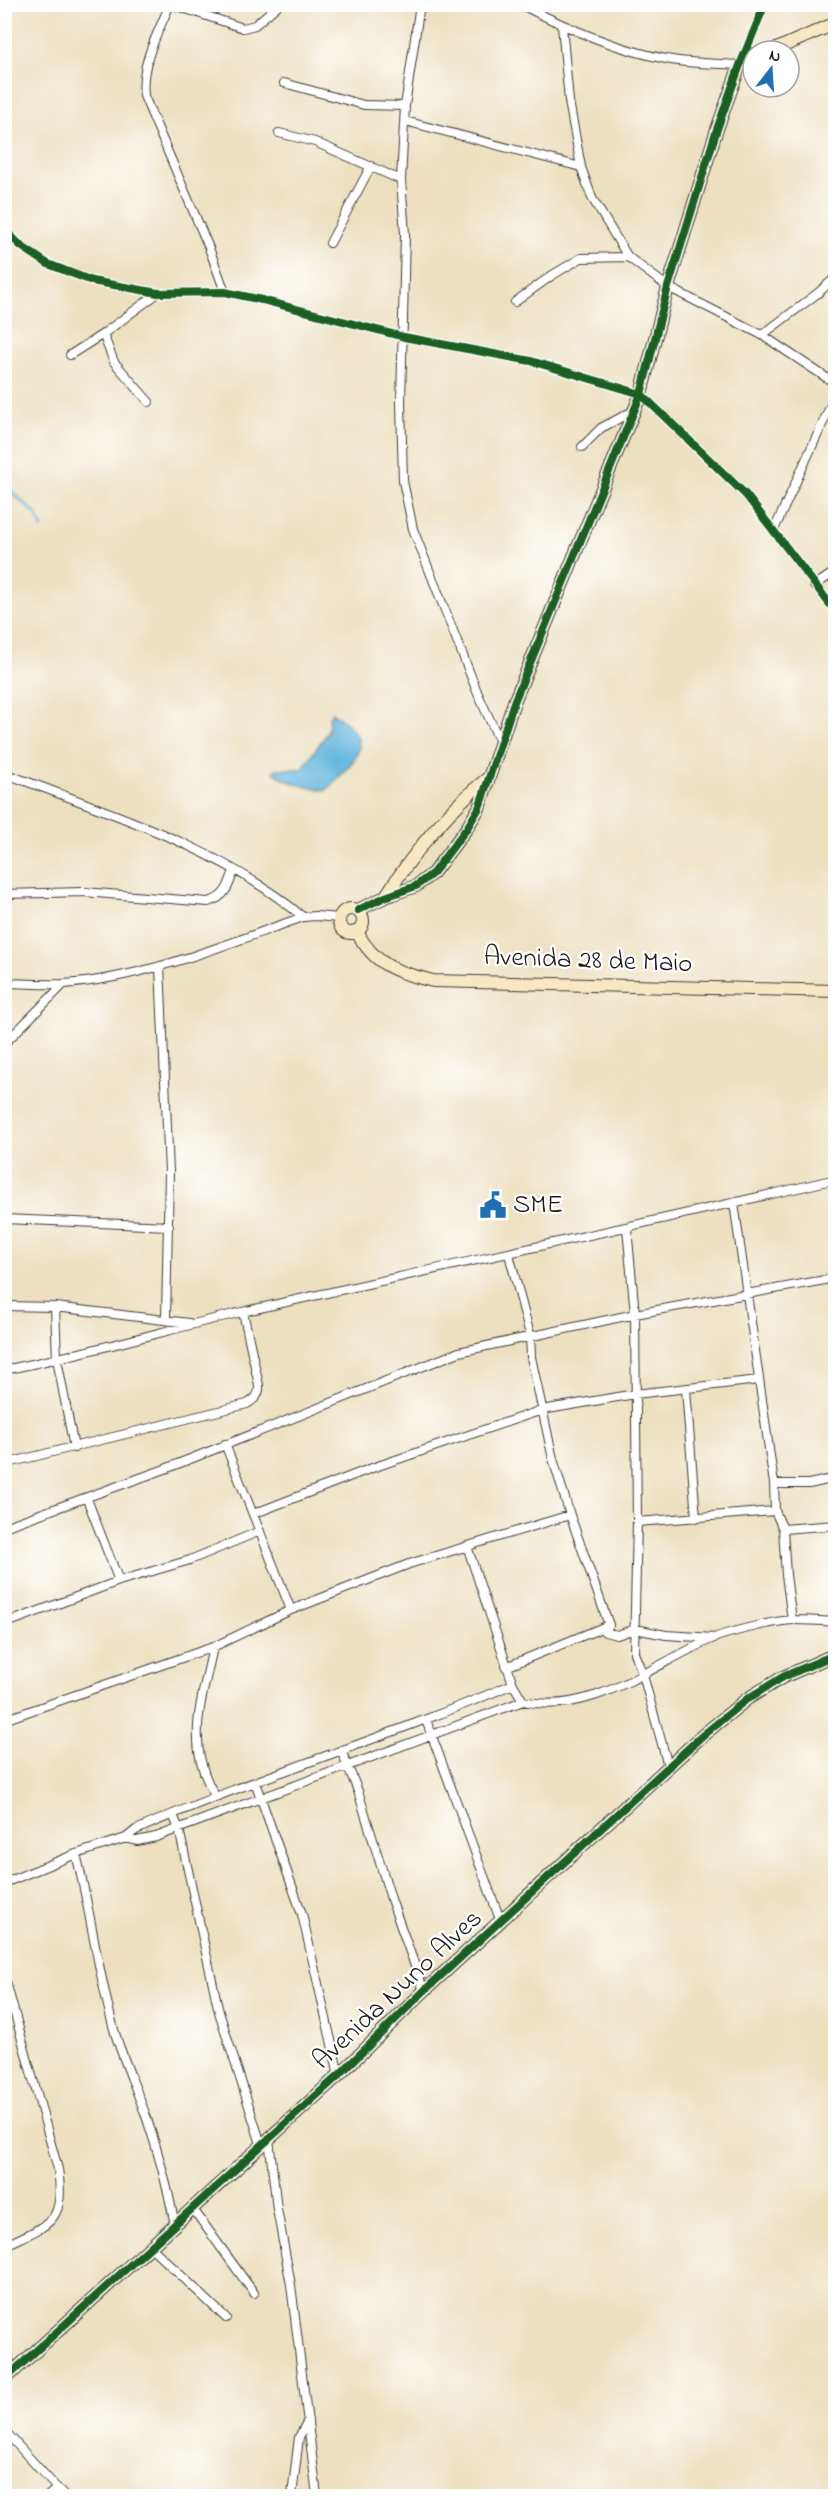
<svg xmlns="http://www.w3.org/2000/svg" width="840" height="2501" font-family="'Indie Flower',sans-serif">
	<style>
		.water { fill: #5eb3db; stroke: #3d687c; stroke-width: 1.5 }
		.lines { fill: none; stroke-linecap: round; stroke-linejoin: round }
		.stream { stroke: #5eb3db; stroke-width: 3 }
		.street-casing { stroke: #3b3935; stroke-width: 10 }
		.secondary-casing { stroke: #3b3935; stroke-width: 14 }
		.street { stroke: #fff; stroke-width: 8 }
		.secondary { stroke: #f8e7c3; stroke-width: 12 }
		.cycleway-casing { stroke: #fff; stroke-width: 11 }
		.cycleway { stroke: #1b5e20; stroke-width: 8 }
		.labels { text-anchor: middle; dominant-baseline: central; stroke-width: 4.5; stroke-linejoin: round; paint-order: stroke }
		.street-label { font-size: 27px; fill: #1c1c1c; stroke: #fff }
		.poi-label { font-size: 27px; fill: #1c1c1c; stroke: #fff; text-anchor: start }
	</style>
	<rect width="100%" height="100%" fill="#fff"/>
	<filter id="ink" filterUnits="userSpaceOnUse"><feTurbulence type="fractalNoise" baseFrequency=".0167" numOctaves="2"/><feDisplacementMap in="SourceGraphic" scale="12" xChannelSelector="R" yChannelSelector="G"/><feConvolveMatrix kernelMatrix="1 2 1 2 8 2 1 2 1" color-interpolation-filters="sRGB"/></filter>
	<filter id="wash" filterUnits="userSpaceOnUse"><feTurbulence type="fractalNoise" baseFrequency=".008" numOctaves="4" result="noise"/><feDisplacementMap in="SourceGraphic" scale="24" xChannelSelector="R" yChannelSelector="G"/><feGaussianBlur stdDeviation="1.35" result="paint"/><feColorMatrix in="noise" values="0 0 0 0 0 0 0 0 0 0 0 0 0 0 0 0 0 1.4 0 .05"/><feComposite in="paint" operator="in"/></filter>
	<g filter="url(#wash)">
		<rect width="100%" height="100%" fill="#ece0c0"/>
		<!-- water -->
		<path class="water" d="M332,712C352,729 372,740 349,766C341,774 335,783 326,790C309,788 286,783 274,772L276,769H302L328,732L329,717Z"/>
		<g class="lines">
			<!-- stream -->
			<path class="stream" d="M4,485L36,514L42,528"/>
		</g>
	</g>
	<g filter="url(#ink)">
		<g class="lines">
			<defs>
				<path id="street" d="M170,4C158,33 140,64 144,96L209,248L225,292
					M171,4L243,28L255,25L278,5
					M420,4L405,106L401,180L405,234L401,403L403,481L413,529L478,694L500,742
					M520,4C566,28 615,49 666,59C690,64 715,63 740,65L765,4
					M562,26L569,101L581,167L592,198L628,257L668,287L762,335L836,384
					M284,83L364,105L405,106
					M405,121L581,167
					M279,133L315,142L401,180
					M4,229L21,246L48,264L92,281L158,293L225,292L262,300L404,337L531,361L641,394L746,495L836,612
					M330,243L371,166
					M515,302L551,276L581,258L628,257
					M103,334L114,362L149,402
					M762,335L818,293L836,277
					M70,355L103,334L158,293
					M582,447L601,428L635,410
					M774,530L836,394
					M814,586L836,571
					M4,773C106,812 219,846 303,917
					M4,894L84,892L208,902C225,898 229,886 234,870
					M160,966L169,1172L166,1320
					M4,983C24,983 45,985 64,984C147,978 226,944 303,917L316,916L339,918
					M4,1044L64,984
					M734,1203L774,1484L775,1511L783,1529L786,1575L792,1620
					M4,1219L169,1226
					M627,1228L635,1314L637,1522L634,1653L643,1675L668,1766
					M509,1254L530,1335L531,1357L553,1459L570,1515L609,1625L605,1632L617,1635L635,1629L666,1635L714,1638
					M4,1306L55,1307L189,1323
					M55,1307L57,1359L74,1448
					M4,1370C85,1354 163,1331 242,1312C440,1267 638,1226 836,1179
					M686,1389L696,1518
					M225,1444L291,1610
					M4,1464L247,1404C255,1399 260,1395 259,1385L243,1312
					M774,1484H809L836,1478
					M87,1499L119,1581
					M253,1514L372,1468L542,1410L635,1394L759,1380
					M637,1522L775,1511
					M4,1527L165,1469L459,1352L635,1314L836,1278
					M783,1529L836,1525
					M467,1546L513,1684L523,1701C592,1717 654,1663 714,1638C729,1632 778,1620 794,1620C808,1620 822,1621 836,1622
					M4,1624L119,1581L190,1560L260,1531
					M213,1647C202,1702 184,1743 215,1796
					M506,1667L609,1625
					M4,1720L213,1647L291,1610L409,1564L570,1515
					M426,1720L501,1922
					M341,1750L358,1791L392,1902L424,1991
					M255,1782L302,1914L339,2075
					M173,1815L179,1829L219,2012L261,2144
					M126,1838L137,1841L156,1837L523,1701
					M76,1854C91,1913 98,1974 115,2033C124,2062 137,2090 147,2119C159,2154 168,2189 175,2225
					M4,1883L76,1854L126,1838L136,1830C259,1775 389,1738 513,1684
					M269,2139L277,2209L291,2285L317,2496
					M193,2209L254,2293
					M4,2246C48,2224 66,2225 58,2169L6,1982
					M151,2247L226,2318
					M4,2335L12,2373
					M4,2430L64,2496
					M48,2496L56,2489
					M292,2496L299,2437L308,2420"/>
				<path id="secondary" d="M772,51L836,23
					M385,897C414,852 446,811 488,778
					M339 921a12 12 0 1 1 24 0a12 12 0 1 1-24 0Z
					M358,910L385,897L416,886L433,873L467,828L479,808L514,702L641,394L668,287L716,132L740,65L753,60
					M357,932C375,966 397,972 433,981L836,991
					M4,2380L339,2075L424,1991L703,1735L747,1699L783,1677L836,1654"/>
			</defs>
			<!-- street casing -->
			<use href="#street" class="street-casing"/>
			<!-- secondary casing -->
			<use href="#secondary" class="secondary-casing"/>
			<!-- street -->
			<use href="#street" class="street"/>
			<!-- secondary -->
			<use href="#secondary" class="secondary"/>
			<defs>
				<path id="cycleway" d="M4,229L21,246L48,264L92,281L158,293L225,292L262,300L404,337L531,361L641,394L746,495L836,612
					M358,910L385,897L416,886L433,873L467,828L479,808L514,702L641,394L668,287L716,132L740,65L765,4
					M4,2380L339,2075L424,1991L703,1735L747,1699L783,1677L836,1654"/>
			</defs>
			<!-- cycleway casing -->
			<use href="#cycleway" class="cycleway-casing"/>
			<!-- cycleway -->
			<use href="#cycleway" class="cycleway"/>
		</g>
	</g>
	<!-- icons -->
	<defs>
		<symbol id="civic-bare" viewBox="-9 -9 18 18"><path d="M-.6-6.5H3V-4.5H.6V-3L4-1V1h2V6H-6V1h2V-1L-.6-3ZM-1.2 2.5V6h2.4V2.5Z" fill="#1f6fb2" stroke="#fff" stroke-width="2.5" paint-order="stroke"/></symbol>
	</defs>
	<g fill-rule="evenodd">
		<use href="#civic-bare" x="474" y="1186" width="38" height="38"/>
	</g>
	<g class="labels">
		<!-- street labels -->
		<g class="street-label">
			<text transform="translate(588 961) rotate(2)">Avenida 28 de Maio</text>
			<text transform="translate(398 1990) rotate(-43)">Avenida Nuno Alves</text>
		</g>
		<!-- poi labels -->
		<g class="poi-label">
			<text x="513" y="1205">SME</text>
		</g>
	</g>
	<!-- margin -->
	<rect width="840" height="2501" fill="none" stroke="#fff" stroke-width="24"/>
	<!-- north arrow -->
	<g transform="translate(771 69) rotate(17)"><circle r="28" fill="#ffffff" stroke="#a4a4a4" stroke-width="1.5"/>
	<path d="M0-4.5L10 22L0 15L-10 22Z" fill="#1f6fb2"/>
	<text y="-9" font-size="16" font-weight="bold" text-anchor="middle" fill="#1c1c1c">N</text>
	</g>
</svg>
